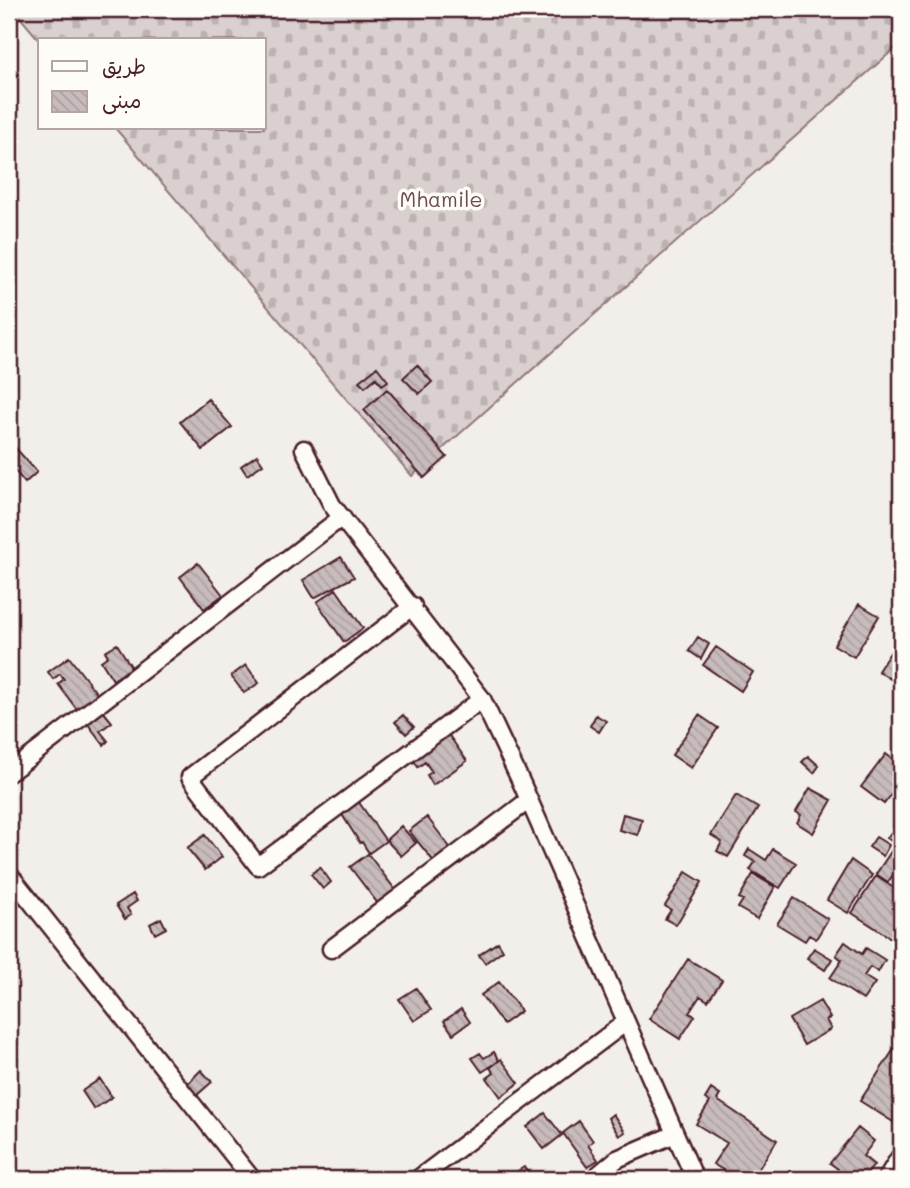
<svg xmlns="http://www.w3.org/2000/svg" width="910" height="1188" font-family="Mali,'Playpen Sans Arabic',sans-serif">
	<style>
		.cemetery { fill: url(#cemetery-stones); stroke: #92787d; stroke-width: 2 }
		.building { fill: url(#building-back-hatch); stroke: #4a1f2b; stroke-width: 2 }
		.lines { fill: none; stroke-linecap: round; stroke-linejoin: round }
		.minor-casing { stroke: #4a1f2b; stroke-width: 21 }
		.minor { stroke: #fdfcf7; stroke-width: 16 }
		.labels { text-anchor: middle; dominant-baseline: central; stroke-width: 7; stroke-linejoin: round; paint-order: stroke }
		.park-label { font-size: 21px; fill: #6e4b54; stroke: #fdfcf7 }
	</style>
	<defs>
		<pattern id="cemetery-stones" width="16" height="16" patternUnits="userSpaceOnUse" patternTransform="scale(1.75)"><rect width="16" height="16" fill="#d9d0cf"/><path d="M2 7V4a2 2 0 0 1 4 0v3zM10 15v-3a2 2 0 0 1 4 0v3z" fill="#bcb2b2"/></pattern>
		<pattern id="building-back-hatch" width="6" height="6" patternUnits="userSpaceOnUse" patternTransform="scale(1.75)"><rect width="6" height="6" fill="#c8bbbb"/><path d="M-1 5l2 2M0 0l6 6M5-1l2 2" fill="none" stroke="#ada0a1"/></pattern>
	</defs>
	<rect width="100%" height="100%" fill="#f2efeb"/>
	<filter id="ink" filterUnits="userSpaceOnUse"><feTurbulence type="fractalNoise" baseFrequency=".0143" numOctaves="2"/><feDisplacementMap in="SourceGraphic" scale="14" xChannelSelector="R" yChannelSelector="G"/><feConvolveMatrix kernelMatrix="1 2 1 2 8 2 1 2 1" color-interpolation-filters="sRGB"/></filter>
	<g filter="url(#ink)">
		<!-- cemetery -->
		<path class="cemetery" d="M13,9H901V43L412,476L115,128H264V40L40,41Z"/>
		<!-- building -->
		<path class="building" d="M417,365L432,382L419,394L403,378Z
			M377,367L388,381L382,385L376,378L365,387L359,381Z
			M387,389L447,457L424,478L364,410Z
			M208,399L232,427L203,450L180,422Z
			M12,444L37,472L25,483L9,464V447Z
			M257,455L263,464L247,475L241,466Z
			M341,557L354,577L314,598L303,580Z
			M198,563L223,595L204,609L180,577Z
			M336,589L363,628L344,642L317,602Z
			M859,604L879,616L854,657L834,645Z
			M901,636V686L878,671Z
			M698,637L709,644L701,659L689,651Z
			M117,644L132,668L113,680L101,661L108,656L105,651Z
			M716,647L753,672L741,691L703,665Z
			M69,657L98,695L78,711L58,684L64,679L60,674L53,679L48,672Z
			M246,665L259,683L244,693L231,676Z
			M103,711L112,722L100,731L108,741L104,745L87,723Z
			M403,715L414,727L406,734L395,722Z
			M596,715L606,721L599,732L590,726Z
			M699,715L718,728L691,768L672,755Z
			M445,730L467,761L433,785L427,775L432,772L425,762L418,767L410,755Z
			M886,754L901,766V782L884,804L861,787Z
			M808,756L819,766L814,773L802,762Z
			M810,788L832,800L813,833L797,823L801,815L796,812Z
			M736,795L758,808L728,857L717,851L722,842L711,835Z
			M358,801L386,841L369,853L362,842L360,843L341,813Z
			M623,814L642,819L638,835L619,830Z
			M427,817L452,850L435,863L409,831Z
			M401,826L416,843L401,856L386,840Z
			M892,831L901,837V847L896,855L901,859V863L888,882L876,874L896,844L887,838Z
			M205,835L222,857L205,870L187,848Z
			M876,837L889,845L883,856L869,847Z
			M749,849L766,860L773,849L796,863L780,888L750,870L755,862L745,856Z
			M368,854L397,892L379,905L350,867Z
			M851,860L872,875L848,913L827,900Z
			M320,867L331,882L323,889L311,874Z
			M686,872L702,882L676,925L665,919L671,910L665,906Z
			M753,874L775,887L757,919L738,908L743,900L739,898Z
			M876,876L901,893V935L897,942L852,913Z
			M133,894L137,901L127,908L131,915L125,919L116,905Z
			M794,898L828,919L816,939L809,935L805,941L777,924Z
			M161,918L166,928L155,934L150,924Z
			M498,942L503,950L485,963L479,955Z
			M845,942L862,954L866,948L885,960L878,972L870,967L864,976L875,983L863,1000L830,978L842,960L836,955Z
			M814,948L832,959L825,970L807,958Z
			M688,959L722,980L708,1001L700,996L689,1013L695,1016L680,1039L649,1019Z
			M499,982L521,1011L503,1024L481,995Z
			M416,988L431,1010L414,1021L399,999Z
			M820,1001L830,1018L826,1020L831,1029L804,1045L789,1019Z
			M461,1009L470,1022L453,1034L444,1021Z
			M900,1040L901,1041V1127L860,1101Z
			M494,1052L499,1061L482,1072L472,1058L480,1053L484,1058Z
			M501,1059L519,1083L501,1097L487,1078L494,1073L490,1068Z
			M201,1070L212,1082L197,1095L187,1084Z
			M100,1079L112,1097L94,1109L82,1091Z
			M711,1089L720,1095L717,1100L777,1140L752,1179H738L713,1164L727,1143L696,1124L710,1102L705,1099Z
			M545,1113L562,1135L544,1149L527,1127Z
			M613,1114L625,1132L619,1136L608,1118Z
			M579,1121L593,1141L588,1145L598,1160L587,1167L563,1133Z
			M858,1128L874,1141L863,1156L874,1165L863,1179H830L838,1169L830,1163Z
			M524,1167L531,1178L509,1179L508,1177Z"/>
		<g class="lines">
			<defs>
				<path id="minor" d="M304,449L332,505L482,699L522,784L695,1179
					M413,606L190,777L258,866L482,699
					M9,773L342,517
					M9,874L252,1179
					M331,949L529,800
					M418,1179L626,1022
					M593,1179L617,1159L675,1134
					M886,1179L901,1155"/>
			</defs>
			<!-- minor casing -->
			<use href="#minor" class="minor-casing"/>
			<!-- minor -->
			<use href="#minor" class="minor"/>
		</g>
	</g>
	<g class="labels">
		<!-- park labels -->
		<g class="park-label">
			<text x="441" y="198">Mhamile</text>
		</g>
	</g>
	<!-- margin -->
	<rect width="910" height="1188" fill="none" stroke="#fdfcf7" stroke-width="35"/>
	<rect x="18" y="18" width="875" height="1153" fill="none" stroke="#4a1f2b" stroke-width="2.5" filter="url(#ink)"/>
	<!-- legend -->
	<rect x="38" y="38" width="228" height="91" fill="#fdfcf7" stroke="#b5a4a5" stroke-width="2"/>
	<rect x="52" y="61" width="35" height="10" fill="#fdfcf7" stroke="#b5a4a5" stroke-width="2"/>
	<text x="102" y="74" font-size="21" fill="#4a1f2b">طريق</text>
	<rect x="52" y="91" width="35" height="21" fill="url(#building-back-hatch)" stroke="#b5a4a5" stroke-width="2"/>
	<text x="102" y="108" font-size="21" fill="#4a1f2b">مبنى</text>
</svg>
